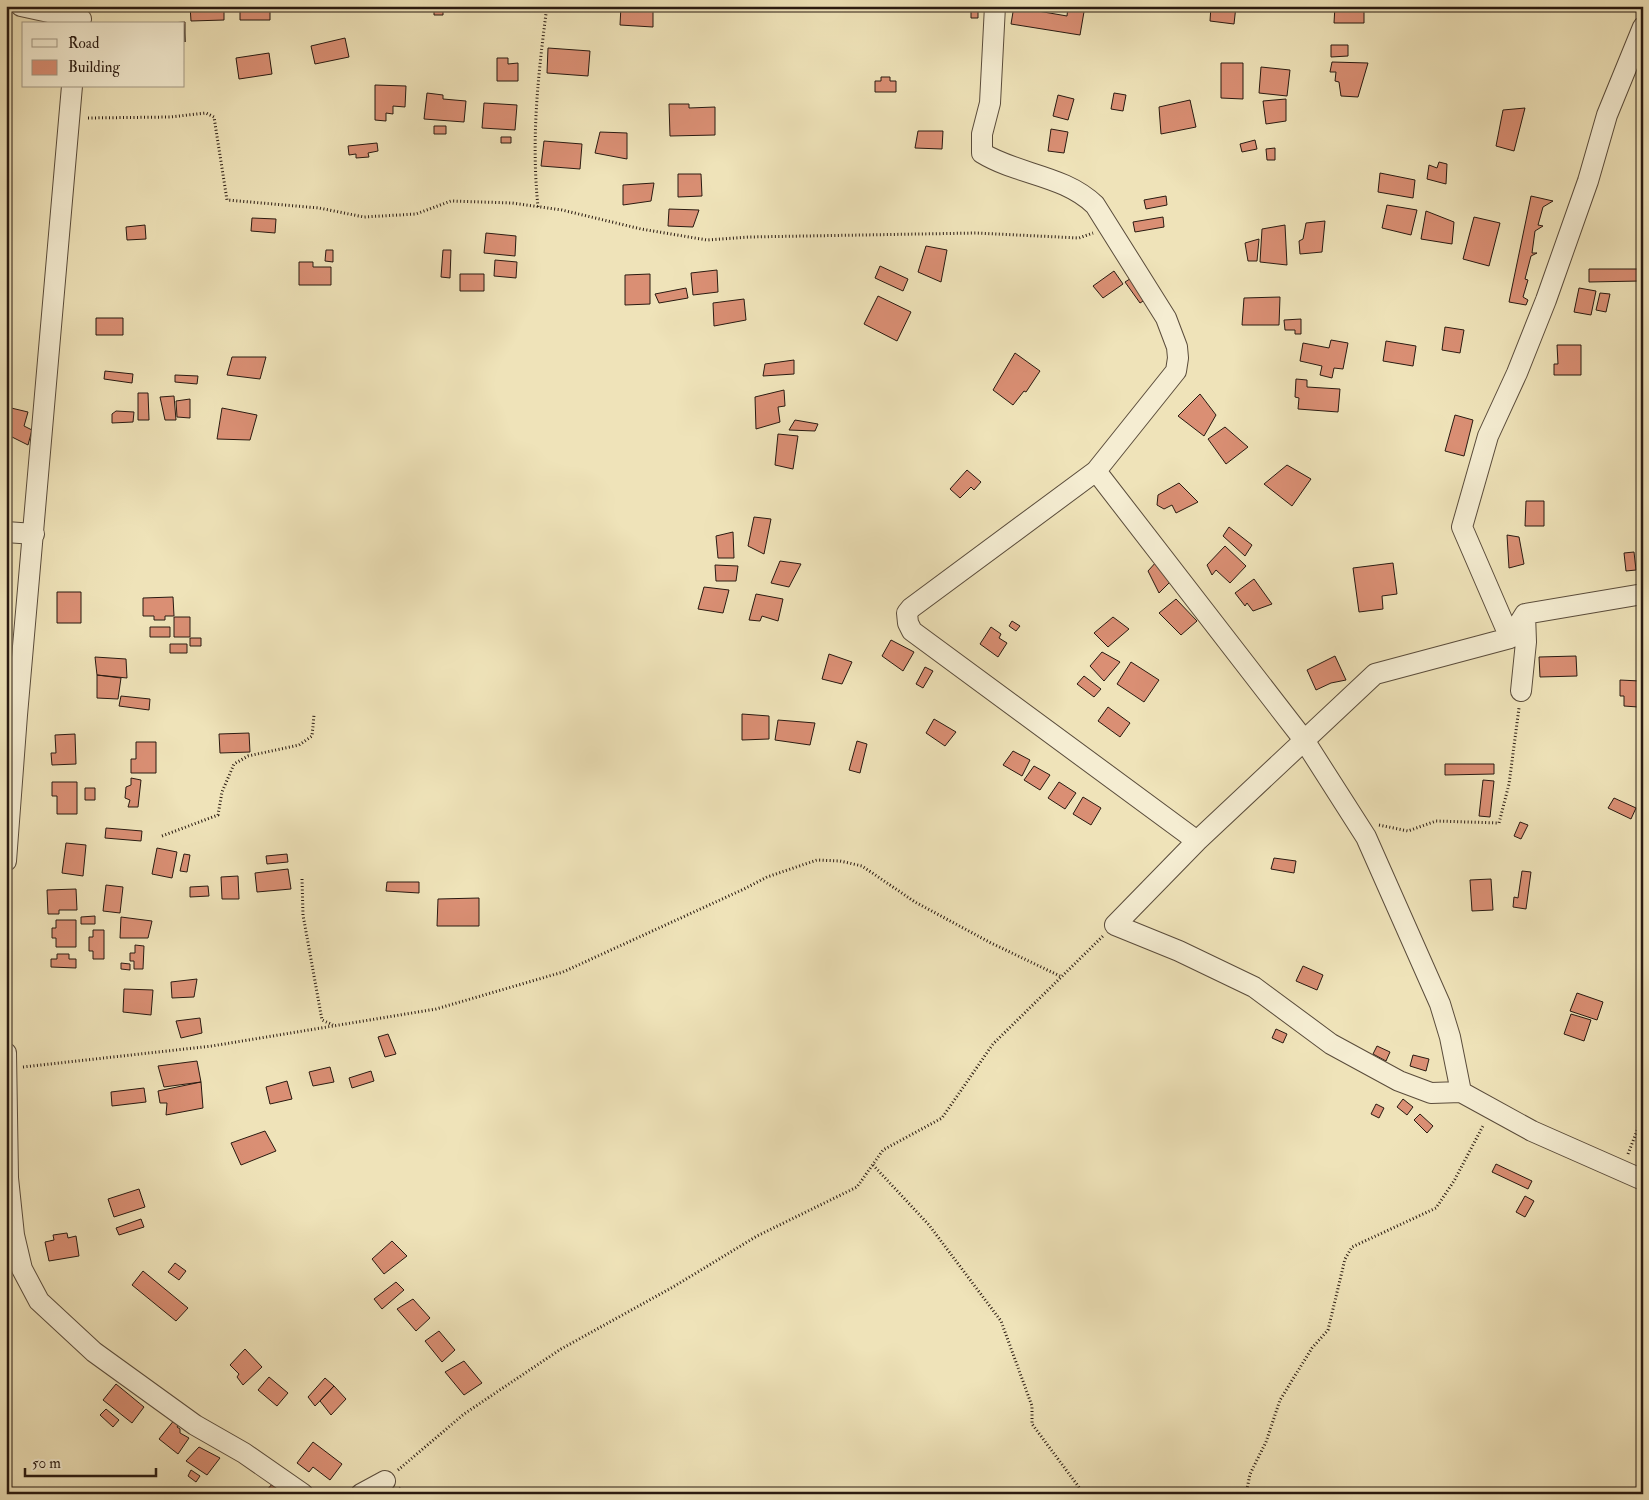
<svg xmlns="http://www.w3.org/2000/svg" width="1649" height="1500" font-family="'IM FELL Double Pica',serif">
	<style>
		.building { fill: #da8f74; stroke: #291a11 }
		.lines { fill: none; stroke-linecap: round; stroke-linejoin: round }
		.minor-casing { stroke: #5a4c3b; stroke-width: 22 }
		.path { stroke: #291a11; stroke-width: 3; stroke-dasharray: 1 2.5; stroke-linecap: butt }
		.minor { stroke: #f5edd2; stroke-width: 20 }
	</style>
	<rect width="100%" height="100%" fill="#efe3b9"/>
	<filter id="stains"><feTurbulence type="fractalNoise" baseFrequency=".004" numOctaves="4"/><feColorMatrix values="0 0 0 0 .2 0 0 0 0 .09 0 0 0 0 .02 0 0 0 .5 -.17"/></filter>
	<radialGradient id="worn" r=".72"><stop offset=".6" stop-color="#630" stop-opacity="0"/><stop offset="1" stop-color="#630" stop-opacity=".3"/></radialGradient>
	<!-- building -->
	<path class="building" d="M190,6H224V20L191,21Z
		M240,6H270V20H240Z
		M434,6H443V15H434Z
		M621,6H653V27L620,25Z
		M971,6H978V18H971Z
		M1014,6H1032V10L1067,16L1068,6H1085L1080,35L1011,24Z
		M1211,6H1236L1234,24L1210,21Z
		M1335,6H1364V23H1334Z
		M185,22V42L184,24H156Z
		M345,38L349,57L315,64L311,46Z
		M1331,45H1348V56L1331,57Z
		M548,48L590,51L588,76L547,73Z
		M269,53L272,74L239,79L236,58Z
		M497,58H508V64L518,63V81H497Z
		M1332,62L1368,63L1358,97L1341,96L1339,82L1335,81L1336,72H1330Z
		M1221,63H1243V99L1221,98Z
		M1261,67L1290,70L1287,96L1259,93Z
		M881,77H890V81H896V92H875V81H881Z
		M375,85L406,86L405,107L393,106V114L386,113V121L375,120Z
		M427,93L443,95V99L466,101L464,122L424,119Z
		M1114,93L1126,95L1123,111L1111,109Z
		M1058,95L1074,99L1068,120L1053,116Z
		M1286,99V121L1266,124L1263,101Z
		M1190,100L1196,127L1161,134L1159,107Z
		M484,103L517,105L515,130L482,128Z
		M669,104H689V108L715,107V135L670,136Z
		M1525,108L1514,151L1496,146L1503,110Z
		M434,126H446V134H434Z
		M1641,126H1643V138L1638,137Z
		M1051,129L1068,132L1064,153L1048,151Z
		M918,131H943L942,149L915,148Z
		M600,132L627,133V159L595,153Z
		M501,137H511V143H501Z
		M1255,140L1257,149L1242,152L1240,144Z
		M544,141L582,144L580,169L541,166Z
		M377,143L378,151L368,153L369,157L356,158V154L349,155L348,146Z
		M1275,148V160H1267L1266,149Z
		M1439,162L1447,164L1446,184L1427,179L1429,165L1437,168Z
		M1380,173L1415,180L1413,198L1378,192Z
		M678,174H701L702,196L678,197Z
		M654,183L651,201L623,205V185Z
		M1166,196L1167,205L1146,209L1144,200Z
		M1531,196L1553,201L1543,207L1538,225L1543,226L1535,231L1532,253H1537L1531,256L1525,279L1528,280L1523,297L1528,300L1526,305L1509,302Z
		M1387,205L1417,210L1411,235L1382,228Z
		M669,209L699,210L693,227L668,226Z
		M1426,211L1454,222L1452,244L1421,239Z
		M1163,217L1164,227L1135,232L1133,222Z
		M1474,217L1500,223L1489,266L1463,259Z
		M252,218L276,219L275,233L251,231Z
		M1325,221L1322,252L1300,254L1299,241L1303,239L1306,223Z
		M145,225L146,239L127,240L126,227Z
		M1285,225L1287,265L1260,262L1262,229Z
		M486,233L516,236L515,256L484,253Z
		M1259,239L1257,261H1248L1245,243Z
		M926,246L947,250L941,282L918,272Z
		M326,250H333V262L325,261Z
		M443,250H451L450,278L441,277Z
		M495,260L517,262L516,278L494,276Z
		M299,262H313V267H331V285H299Z
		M880,266L908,279L903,291L875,278Z
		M1589,269H1640V281L1589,282Z
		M717,270L718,292L693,295L691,273Z
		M1114,271L1123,284L1103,298L1093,286Z
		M460,274H484V291H460Z
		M650,274V304L625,305V275Z
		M1133,277L1148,298L1140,303L1125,282Z
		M686,288L688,298L659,303L655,294Z
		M1579,288L1596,291L1591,315L1574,312Z
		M1600,293L1610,294L1606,312L1596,310Z
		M878,296L911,312L897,341L864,324Z
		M1280,297L1279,325H1242L1244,298Z
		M744,299L746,320L714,326L713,303Z
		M96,318H123V335H96Z
		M1301,319V334H1295V330H1285L1284,320Z
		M1445,327L1464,330L1460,353L1442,350Z
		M1331,340L1348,343L1343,369L1334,368L1332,378L1320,375L1322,366L1300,361L1303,343L1329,348Z
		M1386,341L1416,346L1413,366L1383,361Z
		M1557,345H1581V375H1554V364H1558Z
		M1015,353L1040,371L1026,392L1024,391L1013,405L993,390Z
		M232,357H266L260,379L227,375Z
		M794,360V374L763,376L765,364Z
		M105,371L133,374L132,383L104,379Z
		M175,375L198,376L197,384L175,382Z
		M1296,379L1307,380V387L1340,389L1338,412L1298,409L1299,398L1295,397Z
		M784,390L785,406L778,407L780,422L756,429L755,397Z
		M138,393H148L149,420H138Z
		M1200,394L1216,415L1204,436L1178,416Z
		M174,396L176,420H165L160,397Z
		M190,399V418L177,417L176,401Z
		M7,407L28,412L24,426L32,430L28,445L6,434Z
		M222,408L257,415L250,440L217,439Z
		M116,411L134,412L133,422L112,423V414Z
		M1455,415L1473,420L1464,456L1445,451Z
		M795,420L818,424L815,431L789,430Z
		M1225,427L1248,447L1226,464L1208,439Z
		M778,434L798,436L793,469L775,465Z
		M1287,465L1311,479L1292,506L1264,484Z
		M967,470L981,482L974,490L971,487L960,498L950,489Z
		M1179,483L1198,502L1176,513L1172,505L1164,509L1157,505L1158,495Z
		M1526,501H1544V526H1525Z
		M754,517L771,519L764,554L748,546Z
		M1229,527L1252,545L1245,556L1223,536Z
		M733,532L734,558H718L716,536Z
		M1507,535L1519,537L1524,564L1509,568Z
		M1225,546L1246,566L1230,583L1216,570L1212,575L1207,565Z
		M1638,548H1643V567H1640Z
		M1634,552L1636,570L1626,571L1624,553Z
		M780,561L801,564L789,587L771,583Z
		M1157,561L1174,578L1159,593L1148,571Z
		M1393,563L1397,594L1382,596L1383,609L1359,612L1353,568Z
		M715,565L738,566L736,581H716Z
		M1254,579L1272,604L1253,611L1247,603L1245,606L1235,593Z
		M704,587L729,590L723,613L698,609Z
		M57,592H81V623H57Z
		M756,594L783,599L778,621L762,616L760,621L749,620Z
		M173,597L174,616H165V620H154V616H143V598Z
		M1176,599L1197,621L1181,635L1159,613Z
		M174,617H190V637H174Z
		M1113,617L1129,629L1108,647L1094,633Z
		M1012,621L1020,626L1016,631L1009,626Z
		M150,627H170V637H150Z
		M991,627L1001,634L999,638L1007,643L998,657L980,644Z
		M190,638H201V646H190Z
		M891,640L914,652L903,671L882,656Z
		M170,644H187V653H170Z
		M1102,652L1120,662L1104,681L1090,666Z
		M829,654L852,662L842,684L822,679Z
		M1335,656L1346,680L1331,683L1316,690L1307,670Z
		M1576,656L1577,676L1540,677L1539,657Z
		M95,657L126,659L127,678L97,675Z
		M1131,662L1159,680L1144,702L1117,684Z
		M925,667L933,671L923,688L916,684Z
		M97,675L121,678L118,699L97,698Z
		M1084,676L1101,689L1094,697L1077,684Z
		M1620,680L1640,681L1638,707L1624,706V696H1620Z
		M121,696L150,699L149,710L119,706Z
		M1108,707L1130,723L1120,737L1098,721Z
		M742,714L769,716V739L742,740Z
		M934,719L956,732L945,746L926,733Z
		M778,720L815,723L810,745L775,740Z
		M249,733L250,752L220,753L219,734Z
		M75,734L76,764L52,765L51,753H56L55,735Z
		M857,741L867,744L860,773L849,770Z
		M136,742H156V773H131V759H136Z
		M1013,751L1030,760L1022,776L1003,765Z
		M1445,764H1494V774L1445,775Z
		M1034,766L1050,775L1040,790L1024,780Z
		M131,778L141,780L138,807H128L130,800L125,798L126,787L131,785Z
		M1483,780L1494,781L1490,817L1479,816Z
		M52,782H77V814H57V796H52Z
		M1059,782L1076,793L1065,809L1048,798Z
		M85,788H95V800H85Z
		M1083,797L1101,808L1091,825L1073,814Z
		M1614,798L1636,808L1631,819L1608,808Z
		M1520,822L1528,825L1521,839L1514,836Z
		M106,828L142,831L141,841L105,838Z
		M66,843L86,845L83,876L62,873Z
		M157,848L177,852L172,878L152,874Z
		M184,854L190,855L187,872L180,871Z
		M287,854L288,862L267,864L266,856Z
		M1274,858L1296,861L1294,873L1271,869Z
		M288,869L291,889L257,892L255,873Z
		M1522,871L1531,872L1526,909L1513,907L1514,897L1518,898Z
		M238,876L239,899H222L221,877Z
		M1491,879L1493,910L1472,911L1470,880Z
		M387,882H419V893L386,891Z
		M106,885L123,887L120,913L103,911Z
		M208,886L209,896L190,897V887Z
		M76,889L77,910H59V914H48L47,890Z
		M479,898V926H437L438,899Z
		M95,916V924H81V917Z
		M121,917L152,921L148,938H120Z
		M56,920H76V947H56V938H52V928H56Z
		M93,930H104V959H93V951H89V937H93Z
		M135,945L144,946L143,969H134V961H130V953H135Z
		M57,954H69V959H76V968L51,967V959H57Z
		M121,963L130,964V970L121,969Z
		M1303,966L1323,975L1317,990L1296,981Z
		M197,979L194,997L172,998L171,982Z
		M124,989L153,990L151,1015L123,1012Z
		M1577,993L1603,1002L1597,1020L1570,1011Z
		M1571,1014L1591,1020L1584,1041L1564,1034Z
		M200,1018L202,1033L181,1038L176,1021Z
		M1276,1029L1287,1034L1283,1043L1272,1038Z
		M388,1034L396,1054L385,1057L378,1037Z
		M1377,1046L1390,1052L1386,1061L1373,1054Z
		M1413,1055L1429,1059L1426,1071L1410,1066Z
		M197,1061L201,1082L164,1087L158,1066Z
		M330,1067L334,1082L313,1086L309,1072Z
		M371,1071L374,1081L352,1088L349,1078Z
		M287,1081L292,1099L270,1104L266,1087Z
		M201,1082L203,1108L166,1115L167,1103H160L158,1091Z
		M144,1088L146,1102L112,1106L111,1092Z
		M1403,1099L1413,1107L1407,1115L1397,1107Z
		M1376,1104L1384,1108L1379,1118L1371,1114Z
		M1420,1114L1433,1126L1427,1133L1414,1120Z
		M265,1131L276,1151L241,1165L231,1143Z
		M1496,1164L1532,1181L1528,1189L1492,1172Z
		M139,1189L145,1207L114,1217L108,1199Z
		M1525,1196L1534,1201L1525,1217L1516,1212Z
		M141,1219L144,1227L119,1235L116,1228Z
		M67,1233L68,1238L76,1236L79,1256L49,1261L45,1242L54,1240L53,1235Z
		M392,1241L407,1256L384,1274L372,1259Z
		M175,1263L186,1271L179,1280L168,1272Z
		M143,1271L188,1308L176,1321L132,1285Z
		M396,1282L404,1290L382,1309L374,1299Z
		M413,1299L430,1318L416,1331L397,1309Z
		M439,1331L455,1350L442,1362L425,1341Z
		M245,1349L262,1367L243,1385L237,1377L239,1374L230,1365Z
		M464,1361L482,1383L464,1395L445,1372Z
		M269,1377L288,1393L277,1406L258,1390Z
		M325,1378L334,1386L315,1406L308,1397Z
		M116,1384L144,1407L132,1423L103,1400Z
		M334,1386L346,1399L331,1415L320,1401Z
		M106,1409L119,1420L113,1427L100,1415Z
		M175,1419L180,1422L177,1427L180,1429V1433L189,1438L178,1454L159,1439Z
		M313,1442L342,1464L330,1480L313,1467L309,1472L297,1463Z
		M199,1447L220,1458L207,1475L186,1461Z
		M191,1470L200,1476L196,1482L188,1476Z
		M275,1481L289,1494H263Z"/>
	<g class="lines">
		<defs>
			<path id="minor" d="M21,6L81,19
				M995,6L990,103L982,134V153C1018,175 1064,175 1095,205L1166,318L1177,347L1178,358L1176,371L1096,471L1304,740L1366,837L1440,1004L1450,1037L1461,1092L1532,1131L1643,1180
				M1096,471L911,608L907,613L908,623L912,631L1197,841
				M6,532L34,534
				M1510,638L1525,614L1643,594
				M1521,691L1526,642L1525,614
				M6,861L17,715L72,86
				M6,1053L8,1178L14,1235L22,1269L39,1301L94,1352L195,1425L244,1453L303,1494
				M1461,1092L1431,1093L1399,1081L1331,1044L1254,987L1179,951L1115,925L1197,841L1375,674L1510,638L1462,527L1488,436L1517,373L1546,300L1588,181L1607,115L1643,27
				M361,1494L385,1481"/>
		</defs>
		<!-- minor casing -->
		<use href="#minor" class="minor-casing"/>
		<!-- path -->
		<path class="path" d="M88,118L170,117L206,113L214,117L227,200L319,208L364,217L416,214L451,201L512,203L562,210L641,229L707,240L749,237L976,233L1079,238L1093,233
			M538,207C531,138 538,75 547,6
			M1379,825L1408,831L1436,821L1499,823L1509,784L1519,708
			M162,836L218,815L222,792L234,764L248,756L299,745L312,736L314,715
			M302,879L303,915L322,1020L333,1025
			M23,1067L212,1046L436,1009L563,972L744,889L767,877L817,860L840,861L862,866L915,902L991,943L1060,976
			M1628,1154L1643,1115
			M873,1165L929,1225L1001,1321L1032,1406V1424L1084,1494
			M398,1470L464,1414L561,1349L673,1287L757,1236L857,1187L883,1150L942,1118L993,1044L1103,936
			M399,1488L410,1494
			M1246,1494L1250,1474L1266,1442L1280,1400L1312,1348L1328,1330L1345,1259L1352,1247L1436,1208L1454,1181L1484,1124"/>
		<!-- minor -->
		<use href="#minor" class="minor"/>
	</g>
	<!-- margin -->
	<rect width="1649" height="1500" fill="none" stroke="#efe3b9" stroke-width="25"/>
	<rect x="8" y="8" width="1634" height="1485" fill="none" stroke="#291a11" stroke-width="2.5"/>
	<rect x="12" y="12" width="1624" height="1475" fill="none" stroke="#291a11"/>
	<!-- legend -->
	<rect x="22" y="22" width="162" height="65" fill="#f5edd2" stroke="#a39985"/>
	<rect x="32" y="39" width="25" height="8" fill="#f5edd2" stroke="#a39985"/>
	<text x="68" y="48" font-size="15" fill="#291a11">Road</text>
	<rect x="32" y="60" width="25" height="15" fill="#da8f74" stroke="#a39985"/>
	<text x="68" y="72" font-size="15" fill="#291a11">Building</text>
	<!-- scale -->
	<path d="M25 1468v8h131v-8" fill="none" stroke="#291a11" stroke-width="2.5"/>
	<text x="32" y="1468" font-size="15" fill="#291a11" stroke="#f5edd2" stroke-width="4" paint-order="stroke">50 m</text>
	<rect width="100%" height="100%" filter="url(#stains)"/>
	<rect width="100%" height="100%" fill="url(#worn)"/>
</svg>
